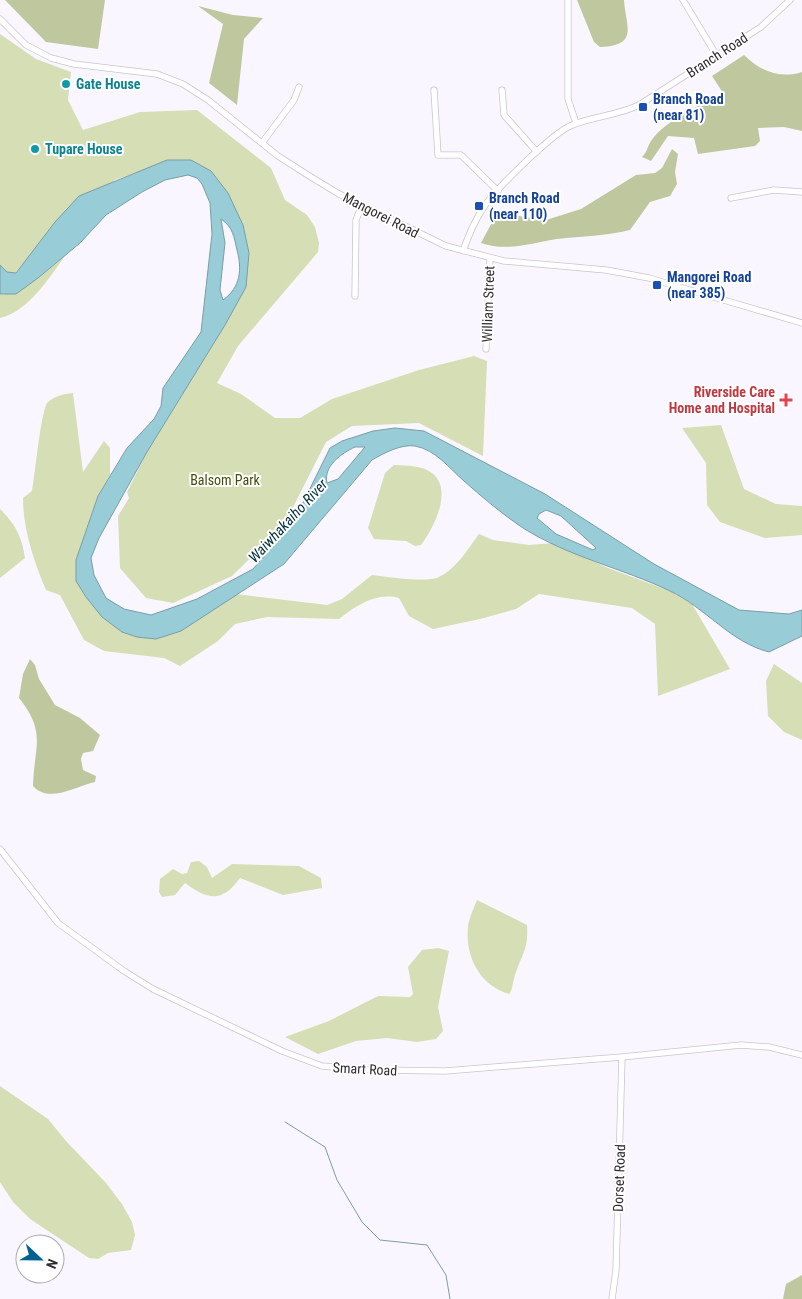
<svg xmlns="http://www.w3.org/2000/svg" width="802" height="1299" font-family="'Roboto Condensed',sans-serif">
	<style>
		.green { fill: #d5deb5 }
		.forest { fill: #bec79d }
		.water { fill: #98cdd8; stroke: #789da6; fill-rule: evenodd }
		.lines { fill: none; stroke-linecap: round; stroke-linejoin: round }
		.stream { stroke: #789da6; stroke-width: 1 }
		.minor-casing { stroke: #c9c4cf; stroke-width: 7 }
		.minor { stroke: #fff; stroke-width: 5.5 }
		.culture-dot { fill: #0f9aa8; stroke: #fff; stroke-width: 2 }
		.transit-dot { fill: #1a4fb4; stroke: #fff; stroke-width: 2 }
		.health-dot { fill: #e0444e; stroke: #fff; stroke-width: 2 }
		.labels { text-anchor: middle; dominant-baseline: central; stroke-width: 4; stroke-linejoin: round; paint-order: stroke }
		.street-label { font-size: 14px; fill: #2e2c30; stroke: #fff }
		.culture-label { font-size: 14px; font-weight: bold; fill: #0d838f; stroke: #fff; text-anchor: start }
		.transit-label { font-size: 14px; font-weight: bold; fill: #164399; stroke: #fff; text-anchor: start }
		.health-label { font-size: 14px; font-weight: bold; fill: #be3a42; stroke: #fff; text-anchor: end }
		.park-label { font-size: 14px; fill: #454e0b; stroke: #fff }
		.water-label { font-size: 15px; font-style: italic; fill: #00313a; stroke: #fff }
	</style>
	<rect width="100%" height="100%" fill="#faf6ff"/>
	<!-- green -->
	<path class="green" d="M0,34L36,59L71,72L68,100L83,130L140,112L197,110L271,168L285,200L307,215L315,227L319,243L318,252L238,346L217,383L241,394L275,418H300L332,399L419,370L474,356L487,361L483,456L419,423L352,426L326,442L284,525L232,576L173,603L146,598L120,568L118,516L129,498L127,492L147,452L225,325L249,253L211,171L137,172L115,180L28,258L15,273L7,272L0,265Z
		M65,256C48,279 29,311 0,318V294L3,295L38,278Z
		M73,393L83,472L104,441L110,448V475L98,496L76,560L102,617L122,632L137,637L181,631L236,594L327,605L342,599L372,575C387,577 427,583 439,577C456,569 468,549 479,534L493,540L529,545L553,543L608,568L670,591L692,604L730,669L658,696L655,624L632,608L539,594L516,609L480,619L433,629L409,616L399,598C376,592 357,605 339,619L267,617L235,624L218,641L180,666L164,658L104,651L84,640L60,595L46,590C34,562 23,529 23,498L32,491C35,477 41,408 48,402C55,396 63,394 73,393Z
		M721,425L744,489L776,504L802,506V535L765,538L720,522L707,505L706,463L682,428Z
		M394,465C407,466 422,465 432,473C454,490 433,529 421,545L415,546L406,541L374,539L368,528L385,473Z
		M0,509C15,524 22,536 25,558L0,578Z
		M774,664L802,683V740L784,732L768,716L766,681Z
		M199,861L207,867L212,878L232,864L299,866L321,878L322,888L283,895L240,878C222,903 208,900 185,883L175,895L162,897L159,892L160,879L173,869L182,874L187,873L191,862Z
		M477,900L527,925C529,951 520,956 514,979C512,985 513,989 509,994C479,985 465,956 468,926C469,918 474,908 477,900Z
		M438,948L449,951L438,1007L443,1031L436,1039L417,1042L387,1038L356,1041L318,1054L285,1037L329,1021L378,996L410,997L413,994L408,967L422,950Z
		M0,1086L48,1119L66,1141L106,1183L122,1204L132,1222L135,1235L131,1250L108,1253L98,1259L89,1258L30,1219L13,1202L0,1182Z"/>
	<!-- forest -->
	<path class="forest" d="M5,0H105L98,49L46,42Z
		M577,0H624C626,28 639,45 600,47L594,42Z
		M198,6L233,15L263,18L244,39L237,105L209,83L223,24Z
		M744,55C760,71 780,79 802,72V131L784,127L758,128L760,141L755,146L698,154L694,138L668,136L651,161L642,157C648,151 647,147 651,141C665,120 702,105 723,93L712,76Z
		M672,149L678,154L675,172L677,184L670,196L650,202L630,230C606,236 582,236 557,239C531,243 507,252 481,243L497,213L546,220L581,209L636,175L655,173L662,168Z
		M30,659L35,665L39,679L55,705L80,718L100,735L93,751L83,753L81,759L83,770L96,776L95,782C76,786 49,804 33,786C34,746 47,733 19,698L23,674Z
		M802,1275V1299H783L786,1284Z"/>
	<!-- water -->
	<path class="water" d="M167,160H191L211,171L228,193L243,225L249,253L246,287L225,325L147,452L99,538L91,558L94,575L106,598L124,609L151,615L197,599L253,569L293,523L330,448L342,441L373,431L395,428L424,431L545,494L654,564L739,610L789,614L802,610V636L769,652C730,642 706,608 670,591C622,568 569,557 523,528C502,514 482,497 464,481C449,468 436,450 415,446C401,444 384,453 372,460L284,564L181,631L156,639L137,637L122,632L102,617L86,597L76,581V560L98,496L127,448L154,419L161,406L163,388L201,332L212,234L210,203L202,184L197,178L188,175L165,180L142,192L106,215L80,243L38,278L16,294H0V265L7,272L16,273L55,222L79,196ZM221,219C233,227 234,237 237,250C242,269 241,287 223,300L220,290L225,243ZM355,447H365L338,479L327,483C323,466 342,453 355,447ZM546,510L561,516L596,548L593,550L556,534L537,518L539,514Z"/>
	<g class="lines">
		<!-- stream -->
		<path class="stream" d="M285,1122L325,1147L337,1180L362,1222L380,1240L427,1245L446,1275L450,1299"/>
		<defs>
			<path id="minor" d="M568,0V99L576,123
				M683,0L717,56
				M0,19L26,45L51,58L74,64L157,74L183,84L208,100L278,156L311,177L339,194L446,246L504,261L606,270L649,278L802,323
				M434,90L438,155H461L498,191
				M502,90L504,115L537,152
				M262,143L294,100L299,87
				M731,198L774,190L802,192
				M463,251C468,237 474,222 482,210C493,191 551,135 570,126C592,116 617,116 639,105L761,27L790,0
				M355,296L356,220L362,205
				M486,349L490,258
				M0,849L58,923L124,971L153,989L282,1051L322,1066L374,1070L445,1071L622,1057L741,1045L769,1047L802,1055
				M612,1299L616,1270L622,1057"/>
		</defs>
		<!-- minor casing -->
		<use href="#minor" class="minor-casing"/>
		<!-- minor -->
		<use href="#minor" class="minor"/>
	</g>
	<!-- markers -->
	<g class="culture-dot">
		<circle cx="66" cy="84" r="5"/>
		<circle cx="35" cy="149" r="5"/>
	</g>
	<g class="transit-dot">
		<rect x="638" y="102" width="10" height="10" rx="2.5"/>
		<rect x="474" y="201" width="10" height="10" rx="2.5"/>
		<rect x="652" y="280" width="10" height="10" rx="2.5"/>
	</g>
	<path class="health-dot" d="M783.5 392.5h5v5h5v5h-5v5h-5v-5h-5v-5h5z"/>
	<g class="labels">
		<!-- street labels -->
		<g class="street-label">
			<text transform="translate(717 55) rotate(-33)">Branch Road</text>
			<text transform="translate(381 215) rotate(27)">Mangorei Road</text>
			<text transform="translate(488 304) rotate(-88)">William Street</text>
			<text transform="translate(365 1069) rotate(3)">Smart Road</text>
			<text transform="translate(619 1178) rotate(-88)">Dorset Road</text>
		</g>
		<!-- culture labels -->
		<g class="culture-label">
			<text x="76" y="84">Gate House</text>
			<text x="45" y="149">Tupare House</text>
		</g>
		<!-- transit labels -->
		<g class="transit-label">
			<text x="653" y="99">Branch Road<tspan x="653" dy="16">(near 81)</tspan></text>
			<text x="489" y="198">Branch Road<tspan x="489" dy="16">(near 110)</tspan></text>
			<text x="667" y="277">Mangorei Road<tspan x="667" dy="16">(near 385)</tspan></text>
		</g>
		<!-- health labels -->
		<g class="health-label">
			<text x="775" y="392">Riverside Care<tspan x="775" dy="16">Home and Hospital</tspan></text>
		</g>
		<!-- park labels -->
		<g class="park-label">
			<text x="225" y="480">Balsom Park</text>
		</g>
		<!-- water labels -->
		<g class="water-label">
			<text transform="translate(288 521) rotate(-47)">Waiwhakaiho River</text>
		</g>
	</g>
	<!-- north arrow -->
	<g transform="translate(40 1259) rotate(112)"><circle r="24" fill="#ffffff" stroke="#ababac"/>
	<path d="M0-4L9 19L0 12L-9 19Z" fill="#026191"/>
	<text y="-8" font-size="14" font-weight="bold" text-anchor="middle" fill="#2e2c30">N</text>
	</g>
</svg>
